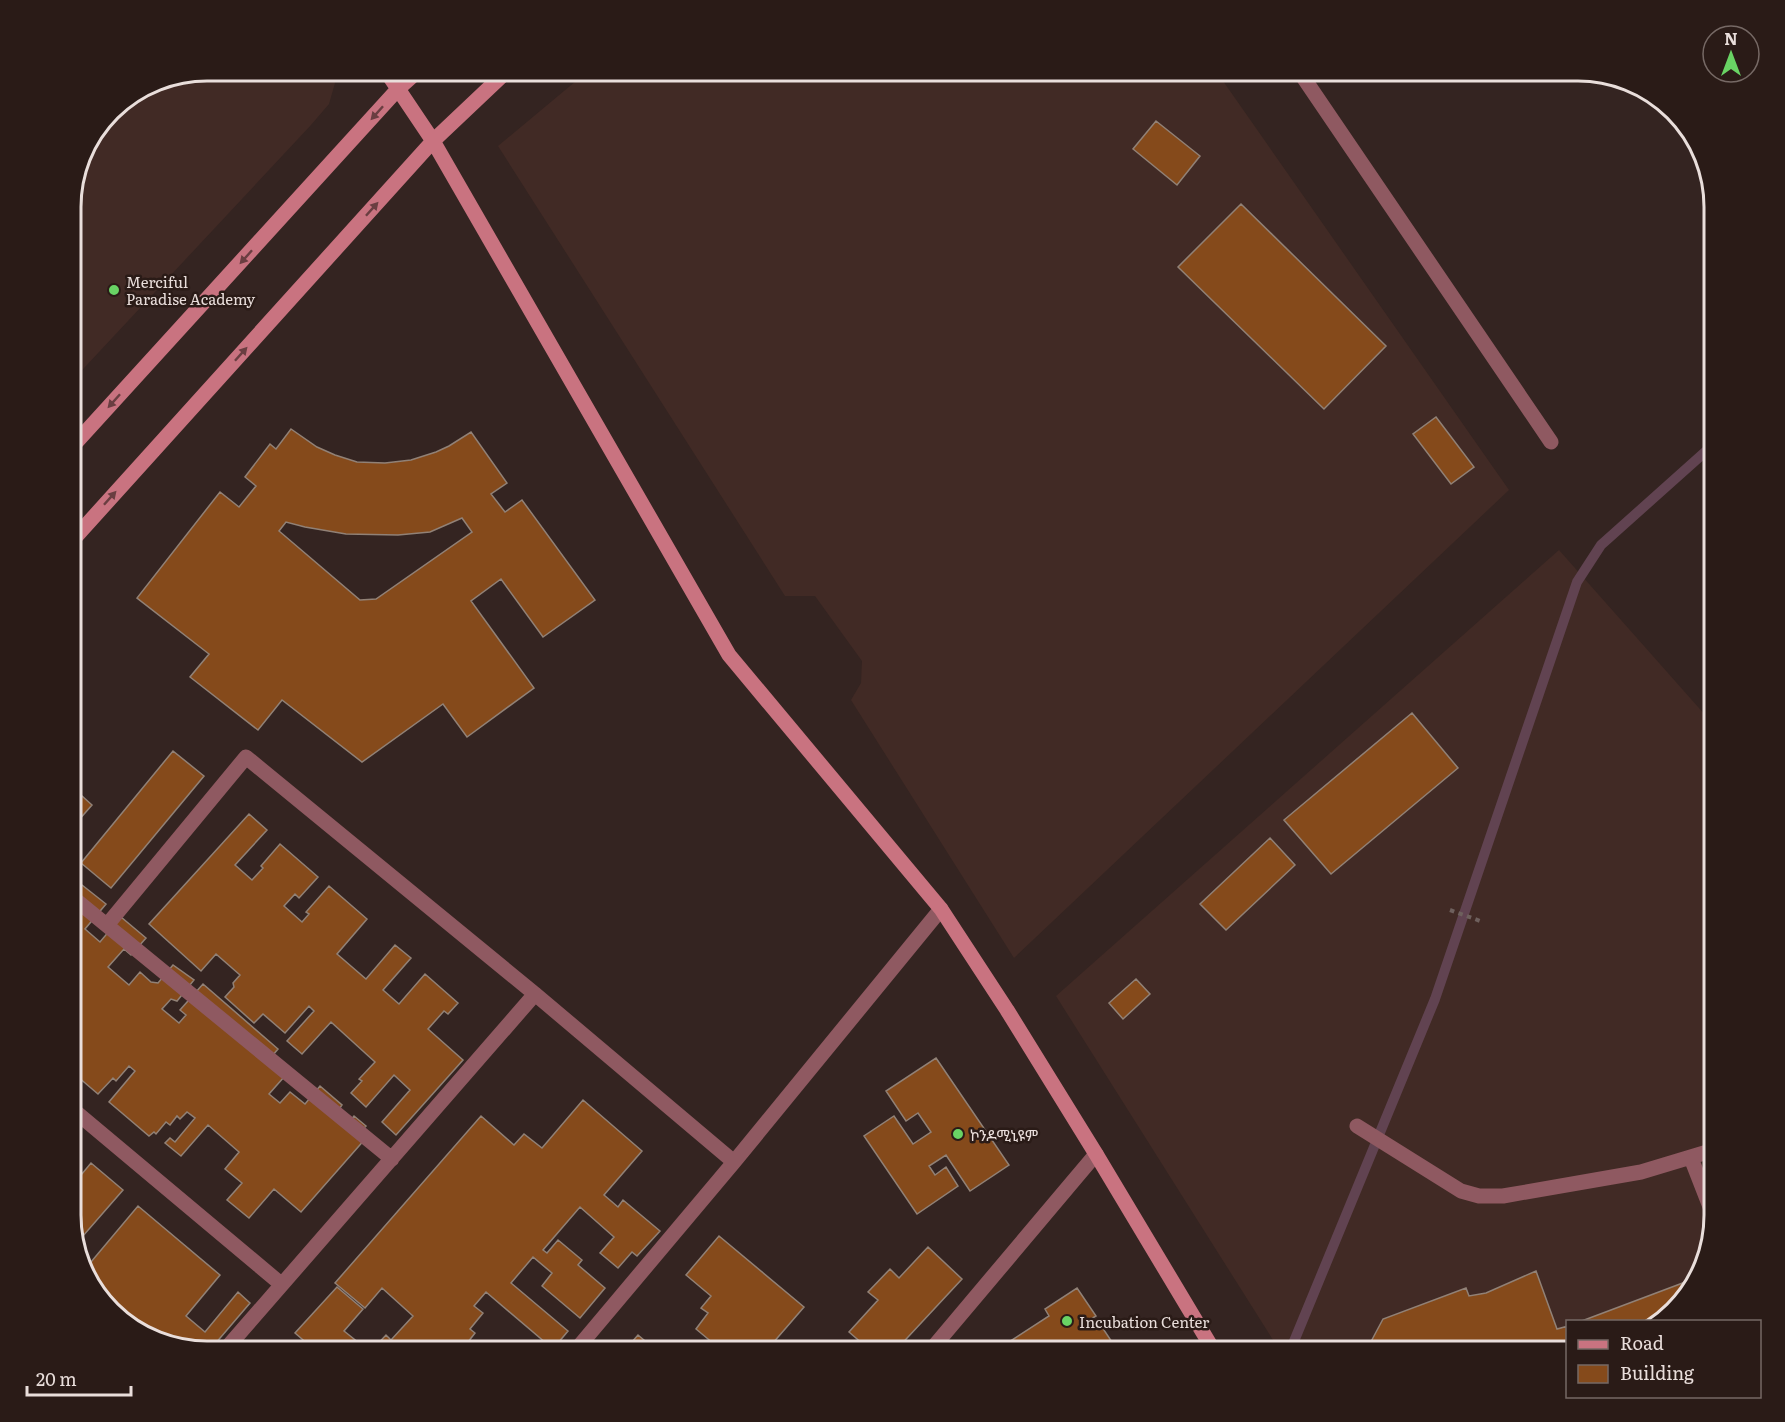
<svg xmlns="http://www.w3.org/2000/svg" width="1785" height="1422" font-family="Literata,'Noto Sans Ethiopic',serif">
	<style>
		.built { fill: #412a25 }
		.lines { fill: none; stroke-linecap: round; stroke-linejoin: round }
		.stream { stroke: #614351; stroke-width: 10 }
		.building { fill: #854a1b; stroke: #918176; stroke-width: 1.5; fill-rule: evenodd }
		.path { stroke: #6e605d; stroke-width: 4; stroke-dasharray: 4.5 4.5; stroke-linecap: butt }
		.lane { stroke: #8f5961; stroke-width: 15 }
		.street { stroke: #8f5961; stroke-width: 15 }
		.secondary { stroke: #c97380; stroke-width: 15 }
		.oneway { fill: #6a3e41 }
		.poi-dot { fill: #69d364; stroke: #2a1b17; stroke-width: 2 }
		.labels { text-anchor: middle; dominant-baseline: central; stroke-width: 5; stroke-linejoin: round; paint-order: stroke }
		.poi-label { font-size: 15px; fill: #e9dedb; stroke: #2a1b17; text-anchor: start }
		.rim { fill: none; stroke: #e9dedb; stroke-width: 3 }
	</style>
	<rect width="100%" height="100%" fill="#342421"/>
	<!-- built -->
	<path class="built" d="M207,71H333L335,83L329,104L311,125L71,382V198L84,147L117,105L155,81Z
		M588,71H1216L1509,490L1014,958L851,700L861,683L862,661L815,596H785L498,146Z
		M1559,550L1714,725V1215L1707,1259L1681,1305L1659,1321L1568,1322L1567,1351H1280L1056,996Z"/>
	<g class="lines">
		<!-- stream -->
		<path class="stream" d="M1290,1351L1435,999L1577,582L1601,545L1714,444"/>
	</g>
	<!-- building -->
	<path class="building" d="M1156,121L1200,156L1177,185L1133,149Z
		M1241,204L1386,346L1324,409L1178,267Z
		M1436,417L1474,467L1451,484L1413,434Z
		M291,429L317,447L335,455L357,462L385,463L411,460L436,452L449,446L471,432L507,483L491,494L505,512L522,500L595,600L543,637L501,579L471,601L534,688L467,737L443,704L362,762L282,700L258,730L190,677L209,654L137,598L220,492L239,507L256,486L245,477L270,444L276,449ZM462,518L472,532L376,599L360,600L279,531L286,522L305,527L346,534L398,535L430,532Z
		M1412,713L1458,768L1331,874L1284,820Z
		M173,751L204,776L111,888L81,863Z
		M71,786L92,805L71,829Z
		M249,814L267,830L235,865L252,880L263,868L261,866L280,844L318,877L299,898L295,894L284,906L302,922L309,914L306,912L329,886L367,919L337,954L366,979L395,945L411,958L383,990L399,1004L425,974L458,1003L448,1014L444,1011L428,1029L463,1060L396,1135L382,1122L410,1090L394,1075L366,1107L351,1093L362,1081L359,1079L375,1062L331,1022L302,1054L287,1041L314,1011L309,1006L285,1033L263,1014L254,1023L225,997L234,987L233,983L240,975L216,954L201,971L149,924Z
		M1270,838L1295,865L1226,930L1200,904Z
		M82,885L106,904L85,929L100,942L121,917L146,938L131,955L124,949L108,967L129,985L140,972L151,982L158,983L173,965L194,980L177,1001L171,999L162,1009L179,1023L186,1015L180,1010L203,984L278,1049L267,1062L284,1077L269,1094L280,1103L290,1092L305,1104L320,1086L342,1105L338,1111L350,1121L354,1116L366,1126L360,1132L366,1138L301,1212L274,1189L249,1218L227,1200L242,1183L225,1169L239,1152L208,1125L181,1156L165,1143L170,1138L175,1142L195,1118L187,1112L180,1119L177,1116L170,1125L166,1122L156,1134L154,1132L149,1136L109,1102L135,1071L129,1066L116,1081L113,1078L98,1094L71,1071V1042L72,1041L71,1039V898Z
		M1136,979L1150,994L1123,1019L1109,1003Z
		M936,1058L1009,1165L970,1191L946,1155L929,1166L935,1175L946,1167L958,1186L917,1214L864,1136L894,1116L913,1144L931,1132L918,1113L906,1121L886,1091Z
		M583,1100L642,1151L604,1195L618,1207L623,1200L660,1231L637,1256L632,1252L618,1268L600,1253L614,1237L580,1207L543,1250L547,1253L558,1240L582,1260L578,1265L605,1288L580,1318L542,1286L552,1273L533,1257L511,1283L568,1331L553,1349L486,1292L474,1306L483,1313L470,1329L475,1333L461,1351H371L386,1335L391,1340L413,1316L382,1288L365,1308L335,1283L481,1116L514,1145L524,1134L542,1148Z
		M91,1163L123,1190L76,1244L71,1224V1187Z
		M138,1206L220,1275L186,1316L205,1332L238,1292L250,1303L209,1351L155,1341L117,1318L84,1275L78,1252L91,1262Z
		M719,1236L804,1307L766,1351H718L720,1349L696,1329L708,1313L701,1308L711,1296L686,1275Z
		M928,1247L962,1279L895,1351H871L849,1332L878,1300L868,1292L890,1269L899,1278Z
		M1536,1271L1557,1329L1568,1326V1351H1366L1383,1319L1466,1288L1469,1296L1486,1293Z
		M1696,1278L1681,1305L1659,1322H1579Z
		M337,1287L363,1309L344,1331L369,1351H316L295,1333Z
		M1077,1288L1096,1316L1091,1319L1096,1327L1100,1324L1118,1351H1005L1001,1347L1049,1316L1045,1309Z
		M638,1335L657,1351H624Z"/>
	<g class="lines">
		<!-- path -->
		<path class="path" d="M1450,910L1483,922"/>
		<!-- lane -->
		<path class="lane" d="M1357,1126L1461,1191L1479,1196H1503L1641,1172L1714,1150
			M1691,1158L1714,1217"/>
		<!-- street -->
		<path class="street" d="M1299,71L1551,442
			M71,896L392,1159
			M107,925L246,757L535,994L734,1162
			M71,1108L281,1284
			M224,1351L535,994
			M575,1351L734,1162L941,909
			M930,1351L1096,1154"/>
		<!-- secondary -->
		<path class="secondary" d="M386,71L433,141L729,655L941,909L1007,1010L1096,1154L1214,1351
			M71,448L398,89L418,71
			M71,542L433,141L507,71"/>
	</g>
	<!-- one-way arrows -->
	<defs><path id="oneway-solid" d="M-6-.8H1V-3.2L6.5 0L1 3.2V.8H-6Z" transform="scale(1.5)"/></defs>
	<g class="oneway">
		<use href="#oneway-solid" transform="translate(377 113) rotate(132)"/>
		<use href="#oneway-solid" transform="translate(372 209) rotate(-48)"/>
		<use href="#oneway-solid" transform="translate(246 257) rotate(132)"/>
		<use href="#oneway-solid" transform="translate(241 354) rotate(-48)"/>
		<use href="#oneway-solid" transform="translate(114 401) rotate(132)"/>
		<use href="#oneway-solid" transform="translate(110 498) rotate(-48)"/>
	</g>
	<!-- markers -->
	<g class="poi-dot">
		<circle cx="114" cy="290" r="6"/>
		<circle cx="958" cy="1134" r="6"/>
		<circle cx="1067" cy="1321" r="6"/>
	</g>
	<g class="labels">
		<!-- poi labels -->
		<g class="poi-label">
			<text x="126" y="281">Merciful<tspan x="126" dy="17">Paradise Academy</tspan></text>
			<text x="970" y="1134">ኮንዶሚኒዩም</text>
			<text x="1079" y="1321">Incubation Center</text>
		</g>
	</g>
	<!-- crop -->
	<path d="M0 0H1785V1422H0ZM207 81H1578A126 126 0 0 1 1704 207V1215A126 126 0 0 1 1578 1341H207A126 126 0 0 1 81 1215V207A126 126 0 0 1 207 81Z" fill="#2a1b17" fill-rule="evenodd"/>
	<path class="rim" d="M207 81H1578A126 126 0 0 1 1704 207V1215A126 126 0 0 1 1578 1341H207A126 126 0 0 1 81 1215V207A126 126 0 0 1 207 81Z"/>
	<!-- legend -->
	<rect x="1566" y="1320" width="195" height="78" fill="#2a1b17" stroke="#766965" stroke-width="1.5"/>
	<rect x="1578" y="1340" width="30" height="9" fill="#c97380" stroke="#766965" stroke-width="1.5"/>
	<text x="1620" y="1350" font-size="18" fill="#e9dedb">Road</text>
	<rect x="1578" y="1365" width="30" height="18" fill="#854a1b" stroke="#766965" stroke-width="1.5"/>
	<text x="1620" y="1380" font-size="18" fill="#e9dedb">Building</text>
	<!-- north arrow -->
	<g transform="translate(1731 54)"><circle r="28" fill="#2a1b17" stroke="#766965" stroke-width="1.5"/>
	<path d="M0-4.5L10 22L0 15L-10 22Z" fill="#69d364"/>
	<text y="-9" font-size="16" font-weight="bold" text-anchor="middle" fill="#e9dedb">N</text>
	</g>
	<!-- scale -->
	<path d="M27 1386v9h104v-9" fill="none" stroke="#e9dedb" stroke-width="3"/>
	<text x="36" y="1386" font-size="18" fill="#e9dedb" stroke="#2a1b17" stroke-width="4.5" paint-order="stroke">20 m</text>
</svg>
